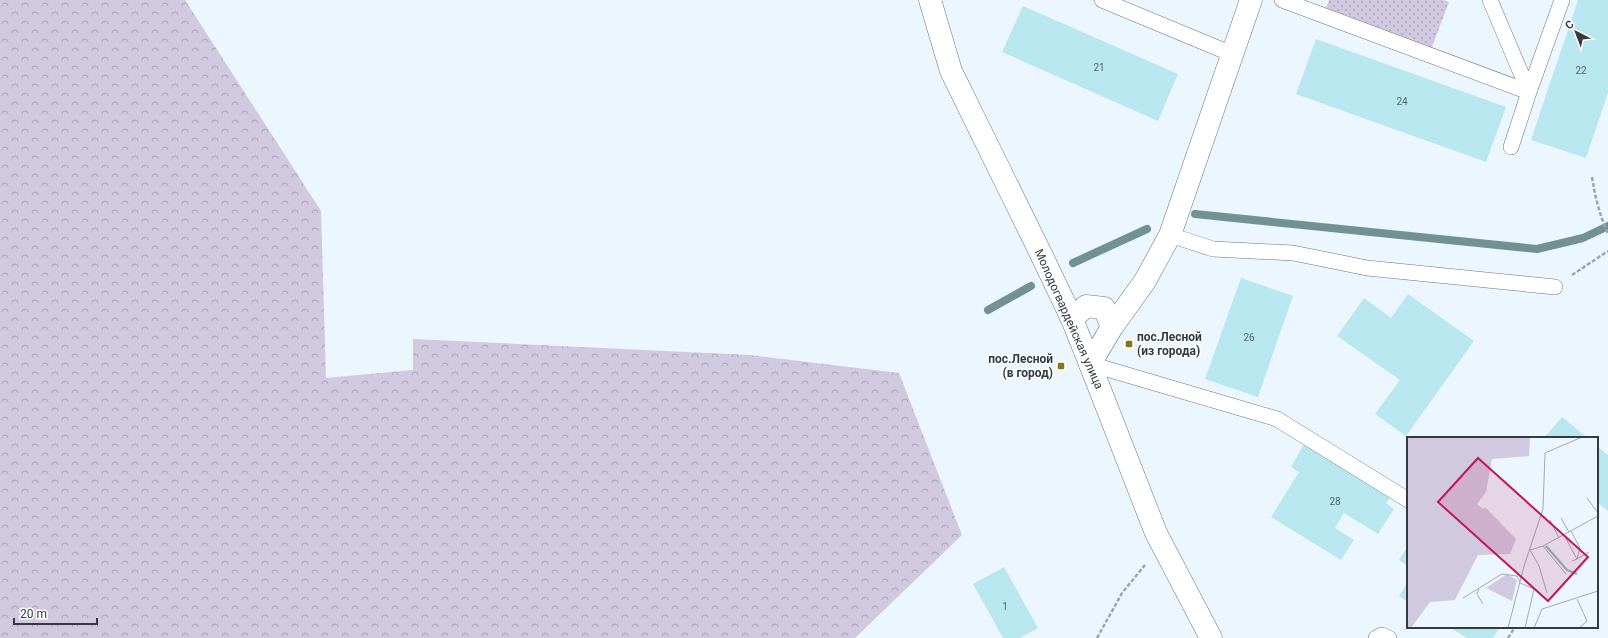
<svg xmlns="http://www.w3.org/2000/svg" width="1608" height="638" font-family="Roboto,sans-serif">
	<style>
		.forest { fill: url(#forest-crowns) }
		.park { fill: url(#park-dots) }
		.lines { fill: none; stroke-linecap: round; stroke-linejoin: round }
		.stream { stroke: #71928e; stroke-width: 8 }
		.building { fill: #b8e7f0 }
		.service-casing { stroke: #687783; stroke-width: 16 }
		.minor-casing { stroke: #687783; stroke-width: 23 }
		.tertiary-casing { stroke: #687783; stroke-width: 23 }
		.path { stroke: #9da5ac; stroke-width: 2.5; stroke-dasharray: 4 2; stroke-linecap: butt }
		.service { stroke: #fff; stroke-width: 15 }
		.minor { stroke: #fff; stroke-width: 22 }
		.tertiary { stroke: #fff; stroke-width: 22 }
		.poi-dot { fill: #8a7316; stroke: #fff; stroke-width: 1.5 }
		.labels { text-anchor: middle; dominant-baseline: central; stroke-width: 3; stroke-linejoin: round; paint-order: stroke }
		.number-label { font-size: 10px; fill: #55666c }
		.street-label { font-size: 12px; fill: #343b40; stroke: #fff }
		.poi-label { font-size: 12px; font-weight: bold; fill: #343b40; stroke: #fff; text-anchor: start }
		.inset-river { fill: none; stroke: #8bb8b0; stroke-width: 2 }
		.inset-road { fill: none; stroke: #a2abb2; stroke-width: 1 }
		.view { fill: #c2185b; fill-opacity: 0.15; stroke: #c2185b; stroke-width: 2 }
		.inset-edge { fill: none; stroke: #343b40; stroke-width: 2 }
	</style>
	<defs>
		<pattern id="forest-crowns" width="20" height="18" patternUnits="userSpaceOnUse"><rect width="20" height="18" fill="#d0c9e0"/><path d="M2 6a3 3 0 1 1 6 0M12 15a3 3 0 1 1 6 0" fill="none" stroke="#aaa4b7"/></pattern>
		<pattern id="park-dots" width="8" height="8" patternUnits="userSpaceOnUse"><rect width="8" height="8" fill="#d0c9e0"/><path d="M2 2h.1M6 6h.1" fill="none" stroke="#aaa4b7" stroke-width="1.8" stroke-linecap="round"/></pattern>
	</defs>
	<rect width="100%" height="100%" fill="#ecf6fe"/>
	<!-- forest -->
	<path class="forest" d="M0,0H185L321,211L326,378L413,370V339L750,355L899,373L962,535L855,638H0Z"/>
	<!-- park -->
	<path class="park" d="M1329,0H1443L1449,2L1432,47L1326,8Z"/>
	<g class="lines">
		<!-- stream -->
		<path class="stream" d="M1195,214L1537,249L1583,238L1608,226
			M1073,263L1147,229
			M988,310L1031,286"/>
	</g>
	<!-- building -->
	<path class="building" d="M1578,0H1608V93L1586,158L1531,140Z
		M1023,6L1178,74L1158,121L1002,52Z
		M1316,39L1506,107L1486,162L1296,94Z
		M1241,278L1293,296L1258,397L1205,379Z
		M1408,294L1474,341L1406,436L1375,414L1400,380L1337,336L1364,298L1391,318Z
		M1562,417L1588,438H1544Z
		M1304,444L1390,498L1386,503L1394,509L1378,534L1344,513L1335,528L1354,540L1341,560L1271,517L1299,472L1291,467Z
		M1597,446L1608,455V511L1597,502Z
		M1408,546V566L1399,560Z
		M1004,567L1038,628L1020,638H1003L973,584Z
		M1408,582V602L1399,596Z
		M1449,627H1500L1493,638H1467Z"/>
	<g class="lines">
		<defs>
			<path id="service" d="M1102,0L1232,54
				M1282,0L1529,92L1511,147
				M1490,0L1529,92
				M1529,92L1562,0
				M1170,235L1213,249L1293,253L1367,268L1555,287
				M1090,364L1277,419L1408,500
				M1376,638L1382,635L1389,638"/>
			<path id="minor" d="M930,0L951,71L1042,256
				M1072,319L1086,306L1104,308L1112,327
				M1090,364L1112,327L1145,281L1170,235L1251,0"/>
			<path id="tertiary" d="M1042,256L1072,319L1090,364L1156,533L1211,638"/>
		</defs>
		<!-- service casing -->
		<use href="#service" class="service-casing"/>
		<!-- minor casing -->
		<use href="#minor" class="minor-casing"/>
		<!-- tertiary casing -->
		<use href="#tertiary" class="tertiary-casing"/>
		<!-- path -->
		<path class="path" d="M1592,177C1595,197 1600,216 1608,234
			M1572,275L1608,251
			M1097,638L1122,593L1145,565
			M1508,638L1515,627"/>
		<!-- service -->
		<use href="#service" class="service"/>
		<!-- minor -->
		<use href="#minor" class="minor"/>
		<!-- tertiary -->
		<use href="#tertiary" class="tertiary"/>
	</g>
	<!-- markers -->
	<g class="poi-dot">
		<rect x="1125" y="340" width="8" height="8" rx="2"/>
		<rect x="1057" y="362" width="8" height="8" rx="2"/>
	</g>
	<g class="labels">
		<!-- number labels -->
		<g class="number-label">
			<text x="1099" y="67">21</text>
			<text x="1581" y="70">22</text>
			<text x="1402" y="101">24</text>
			<text x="1249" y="337">26</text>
			<text x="1335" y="501">28</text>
			<text x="1005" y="606">1</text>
		</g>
		<!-- street labels -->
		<g class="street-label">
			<text transform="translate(1069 319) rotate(66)">Молодогвардейская улица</text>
		</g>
		<!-- poi labels -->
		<g class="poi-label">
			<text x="1137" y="337">пос.Лесной<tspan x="1137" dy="14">(из города)</tspan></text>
			<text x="1053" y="359" text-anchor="end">пос.Лесной<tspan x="1053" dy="14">(в город)</tspan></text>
		</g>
	</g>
	<!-- overview -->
	<g transform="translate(1407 437)">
		<rect width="191" height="191" fill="#ecf6fe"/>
		<path d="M0,0H123L122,19L85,22L79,55L70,67L76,72L78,70L109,102L103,117L71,118L48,163L23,165L4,191H0ZM100,137L110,143L105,164L79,151Z" fill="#d0c9e0"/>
		<path class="inset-river" d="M139,109L160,133L170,137"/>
		<path class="inset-road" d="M180,61L191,76M154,81L162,95M143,83L152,101M164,94L173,111L170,122M157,98L170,122L165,124M136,109L159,137M123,113L136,109L191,79M123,113L132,129L140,156M170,122L182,115M113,146L127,152L118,191M72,152L70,157L76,167M56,161L95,137L110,139L113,145M170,162L180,184L172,191M101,191L117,129L136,72L138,16L175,0M127,191L135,172L191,154"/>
		<path class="view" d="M71,21L181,120L141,164L31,65Z"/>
		<rect width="191" height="191" class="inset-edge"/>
	</g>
	<!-- north arrow -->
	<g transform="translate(1576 32) rotate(318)" stroke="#ffffff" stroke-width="3" paint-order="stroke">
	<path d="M0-3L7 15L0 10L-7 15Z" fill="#343b40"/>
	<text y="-6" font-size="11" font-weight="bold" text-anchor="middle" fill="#343b40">С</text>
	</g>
	<!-- scale -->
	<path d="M14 618v6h83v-6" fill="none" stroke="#343b40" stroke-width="2"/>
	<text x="20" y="618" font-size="12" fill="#343b40" stroke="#ffffff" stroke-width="3" paint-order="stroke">20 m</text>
</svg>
